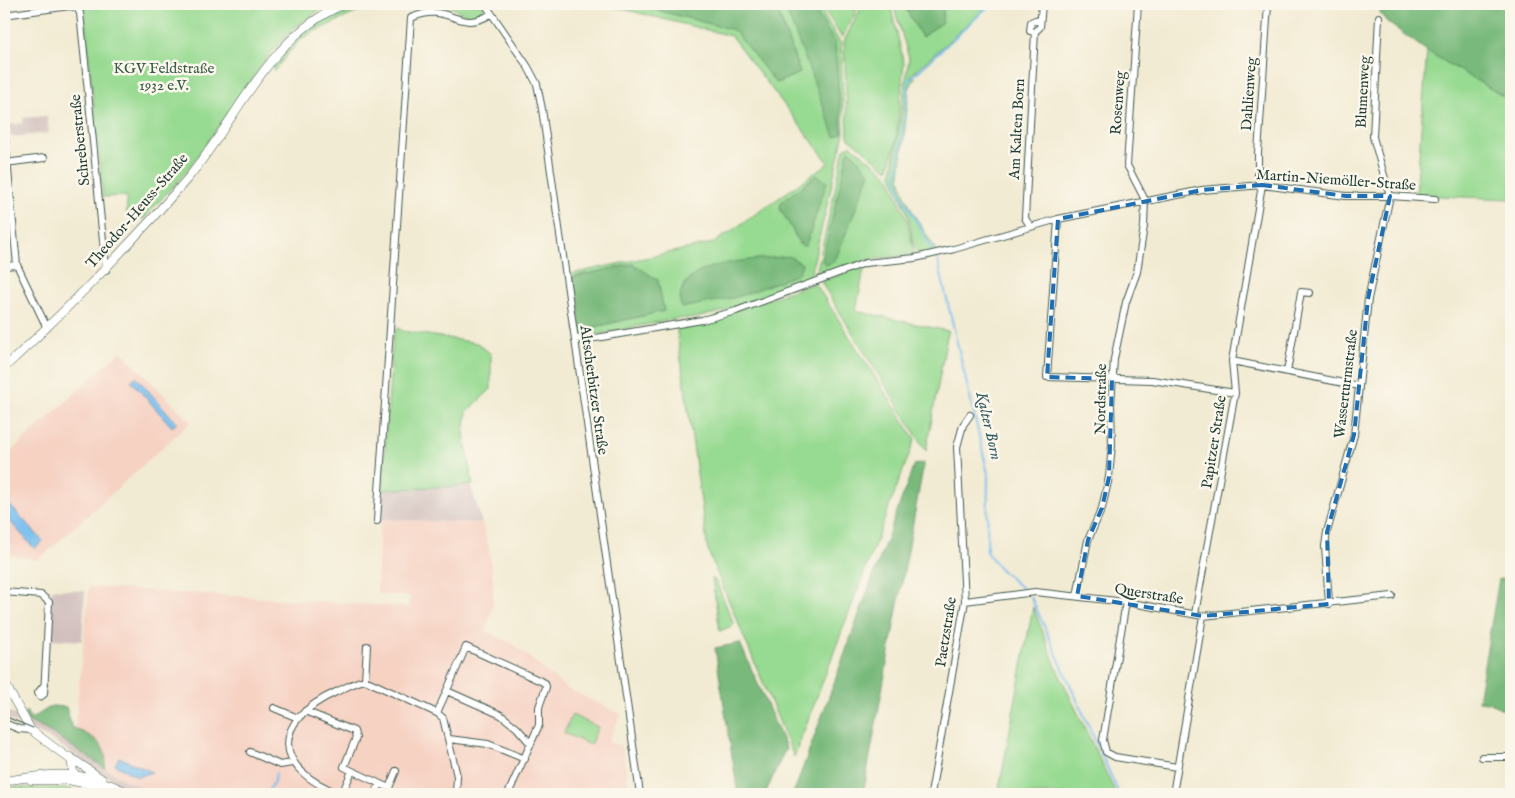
<svg xmlns="http://www.w3.org/2000/svg" width="1515" height="798" font-family="'IM FELL English',serif">
	<style>
		.built { fill: #f6d2c3 }
		.industrial { fill: #d1bfbd }
		.green { fill: #97da91; stroke: #5b8c62; fill-rule: evenodd }
		.forest { fill: #79ba7b; stroke: #4c7c58 }
		.water { fill: #78beef; stroke: #4c7e92 }
		.lines { fill: none; stroke-linecap: round; stroke-linejoin: round }
		.stream { stroke: #78beef; stroke-width: 2 }
		.minor-casing { stroke: #3f574c; stroke-width: 8 }
		.tertiary-casing { stroke: #3f574c; stroke-width: 9 }
		.minor { stroke: #fff; stroke-width: 6 }
		.tertiary { stroke: #fff; stroke-width: 8 }
		.tram { stroke: #1f3d34; stroke-width: 1 }
		.marked { fill: none; stroke: #1f6fb2; stroke-width: 4; stroke-dasharray: 10 6; stroke-linejoin: round }
		.labels { text-anchor: middle; dominant-baseline: central; stroke-width: 5; stroke-linejoin: round; paint-order: stroke }
		.park-label { font-size: 15px; fill: #375c47; stroke: #fbf7ec }
		.street-label { font-size: 15px; fill: #1f3d34; stroke: #fbf7ec }
		.water-label { font-size: 16px; font-style: italic; fill: #355d63; stroke: #fbf7ec }
	</style>
	<rect width="100%" height="100%" fill="#fbf7ec"/>
	<filter id="ink" filterUnits="userSpaceOnUse"><feTurbulence type="fractalNoise" baseFrequency=".02" numOctaves="2"/><feDisplacementMap in="SourceGraphic" scale="10" xChannelSelector="R" yChannelSelector="G"/><feConvolveMatrix kernelMatrix="1 2 1 2 8 2 1 2 1" color-interpolation-filters="sRGB"/></filter>
	<filter id="wash" filterUnits="userSpaceOnUse"><feTurbulence type="fractalNoise" baseFrequency=".0096" numOctaves="4" result="noise"/><feDisplacementMap in="SourceGraphic" scale="20" xChannelSelector="R" yChannelSelector="G"/><feGaussianBlur stdDeviation="1.12" result="paint"/><feColorMatrix in="noise" values="0 0 0 0 0 0 0 0 0 0 0 0 0 0 0 0 0 1.4 0 .05"/><feComposite in="paint" operator="in"/></filter>
	<g filter="url(#wash)">
		<rect width="100%" height="100%" fill="#f2ebd3"/>
		<!-- built -->
		<path class="built" d="M121,351L191,422L38,560L4,554V458Z
			M380,519L482,523L489,550L493,579V603L486,631L513,644L566,688L621,714L608,741L622,747L630,794H155L122,779L73,747L89,587L408,607L410,597L377,594Z"/>
		<!-- industrial -->
		<path class="industrial" d="M47,116L49,133L11,137L9,125L23,123V118Z
			M471,486L482,523L380,519L382,490Z
			M52,589L85,591L82,641L50,639Z
			M4,710L41,726L122,779L155,794H140L119,785L49,738L4,718Z"/>
		<!-- green -->
		<path class="green" d="M118,4H328L294,28L270,54L186,172L143,219L127,213L126,196L103,197L84,8Z
			M353,4H375L311,33L298,42L274,71L272,65C296,39 320,17 353,4Z
			M444,4H482L484,7L482,14L469,16Z
			M603,4H633L734,30L776,83L800,73L775,4H784L811,73L842,133L835,42L811,4H817L841,44L844,133L810,277L811,280L737,308L695,318L675,319L589,336L578,333L575,328L582,330L664,311L633,264L572,277L571,274L714,243L826,165L828,162L731,36ZM817,175L799,245L781,202Z
			M821,4H860L842,38Z
			M863,4H890L904,63L896,141L889,168L886,169L848,137L844,41Z
			M893,4H903L922,37L942,22L944,4H990L910,76L915,77L909,89L900,175C903,203 922,226 936,250L918,254C912,246 912,233 910,223C907,208 896,190 892,174L909,58Z
			M1427,51L1511,101V199L1416,195Z
			M851,145L889,176L908,222L914,254L863,261L815,279L844,149Z
			M884,263L885,265L864,269L856,311L948,331L926,451L821,282L863,266Z
			M815,283L915,439L794,757L708,551L676,325L702,322Z
			M398,328L403,331L477,343L491,354V389L467,412L464,433L473,485L382,490L393,335Z
			M712,578L716,581L734,625L720,631Z
			M1033,607L1057,669L1116,794H998Z
			M572,715L598,727L590,745L564,733Z
			M12,787L72,789L71,794H4V789Z"/>
		<!-- forest -->
		<path class="forest" d="M633,4H775L800,73L776,83L734,30Z
			M784,4H811L835,42L842,133L835,137Z
			M903,4H944L942,22L922,37Z
			M1379,4H1511V101L1427,51L1387,22L1380,13Z
			M850,150L870,173L835,261L826,265L822,261L848,151Z
			M817,175L827,182L806,245L802,246L780,209L781,202Z
			M789,256L802,264L798,274L738,297L681,308C670,258 757,261 789,256Z
			M633,264L658,280L664,311L581,330L572,277Z
			M924,463L863,794H791L795,789L914,465Z
			M1499,579L1511,581V713L1488,702L1478,701Z
			M740,643L786,748L765,794H738L715,648Z
			M52,706L66,707L72,727C92,737 109,742 105,768L52,733L28,721L24,713L26,711L31,719Z"/>
		<!-- water -->
		<path class="water" d="M136,377L177,423L172,427L131,381Z
			M4,499L43,541L35,549L4,515Z
			M119,757L152,772L138,777L115,765Z"/>
		<g class="lines">
			<!-- stream -->
			<path class="stream" d="M933,250L903,198L897,178L909,80L991,4
				M937,257L988,474L987,552L999,568L1023,589
				M1031,597L1119,794
				M266,794L274,782L276,773"/>
		</g>
	</g>
	<g filter="url(#ink)">
		<g class="lines">
			<defs>
				<path id="minor" d="M485,4L528,67L537,84L542,109L640,794
					M4,15L70,6L77,8L80,13L106,270
					M1035,32L1030,31L1031,22L1035,20L1040,22
					M4,128L17,265L46,326
					M5,163L44,158
					M1262,185L1258,179V153L1268,4
					M1058,219L1047,377L1152,380L1235,393
					M1030,226L1025,218L1035,32L1040,27L1042,4
					M4,266L17,265
					M575,339L596,338L702,320L736,311L865,263L915,258L954,249L1058,219L1202,190L1262,185L1346,196H1390L1435,199
					M1232,361L1359,386
					M1287,372L1301,292L1310,293
					M377,521L411,18C450,0 457,35 491,14
					M4,592L41,595L49,602L44,694L40,697L38,693L45,684
					M1077,596L1088,540L1102,508L1109,477L1112,445L1111,405L1114,359L1126,302L1137,272L1144,226L1145,200L1127,165L1138,4
					M965,601L1035,592L1126,602L1203,616L1392,596
					M1126,602L1103,740L1106,752L1115,757L1177,767
					M1329,604L1325,546L1327,532L1354,435L1368,299L1390,196L1373,137L1379,17
					M1195,614L1235,393L1232,361L1262,185
					M365,680L367,646
					M447,691L501,715L517,728L531,744
					M274,708L298,718
					M305,711L354,731L356,738L344,767L389,788L396,771
					M437,713L466,647L545,683L546,687L539,707V725L508,794
					M4,723L19,729L31,730
					M449,739L488,744L525,759
					M250,752L280,765L292,763
					M1482,757H1511
					M340,794C273,769 270,722 336,692C345,688 354,682 365,680L437,713L443,718L457,776L456,794
					M342,794L352,771
					M375,794L380,784
					M931,794L965,601L957,447L963,425L970,415
					M1173,794L1203,616"/>
				<path id="tertiary" d="M4,368C69,308 130,245 188,178C238,119 268,35 345,4
					M4,682L31,730L71,760L75,781
					M70,757L102,779
					M31,780H68L116,790
					M4,781C58,773 80,768 131,794"/>
			</defs>
			<!-- minor casing -->
			<use href="#minor" class="minor-casing"/>
			<!-- tertiary casing -->
			<use href="#tertiary" class="tertiary-casing"/>
			<!-- minor -->
			<use href="#minor" class="minor"/>
			<!-- tertiary -->
			<use href="#tertiary" class="tertiary"/>
			<!-- tram -->
			<path class="tram" d="M4,716L33,728"/>
		</g>
	</g>
	<!-- marked area -->
	<path class="marked" d="M1262,185L1346,196H1390L1368,299L1354,435L1327,532L1329,604L1203,616L1077,596L1088,540L1102,508L1109,477L1112,379L1047,377L1058,219L1202,190Z"/>
	<g class="labels">
		<!-- park labels -->
		<g class="park-label">
			<text x="164" y="68">KGV Feldstraße<tspan x="164" dy="17">1932 e.V.</tspan></text>
		</g>
		<!-- street labels -->
		<g class="street-label">
			<text transform="translate(1363 92) rotate(-87)">Blumenweg</text>
			<text transform="translate(1249 94) rotate(-86)">Dahlienweg</text>
			<text transform="translate(1118 103) rotate(-86)">Rosenweg</text>
			<text transform="translate(1017 129) rotate(-87)">Am Kalten Born</text>
			<text transform="translate(80 140) rotate(-96)">Schreberstraße</text>
			<text transform="translate(1336 180) rotate(4)">Martin-Niemöller-Straße</text>
			<text transform="translate(137 211) rotate(-49)">Theodor-Heuss-Straße</text>
			<text transform="translate(1346 384) rotate(-83)">Wasserturmstraße</text>
			<text transform="translate(594 390) rotate(82)">Altscherbitzer Straße</text>
			<text transform="translate(1101 399) rotate(-89)">Nordstraße</text>
			<text transform="translate(1214 442) rotate(-81)">Papitzer Straße</text>
			<text transform="translate(1149 594) rotate(9)">Querstraße</text>
			<text transform="translate(946 632) rotate(-81)">Paetzstraße</text>
		</g>
		<!-- water labels -->
		<g class="water-label">
			<text transform="translate(988 426) rotate(77)">Kalter Born</text>
		</g>
	</g>
	<!-- margin -->
	<rect width="1515" height="798" fill="none" stroke="#fbf7ec" stroke-width="20"/>
</svg>
